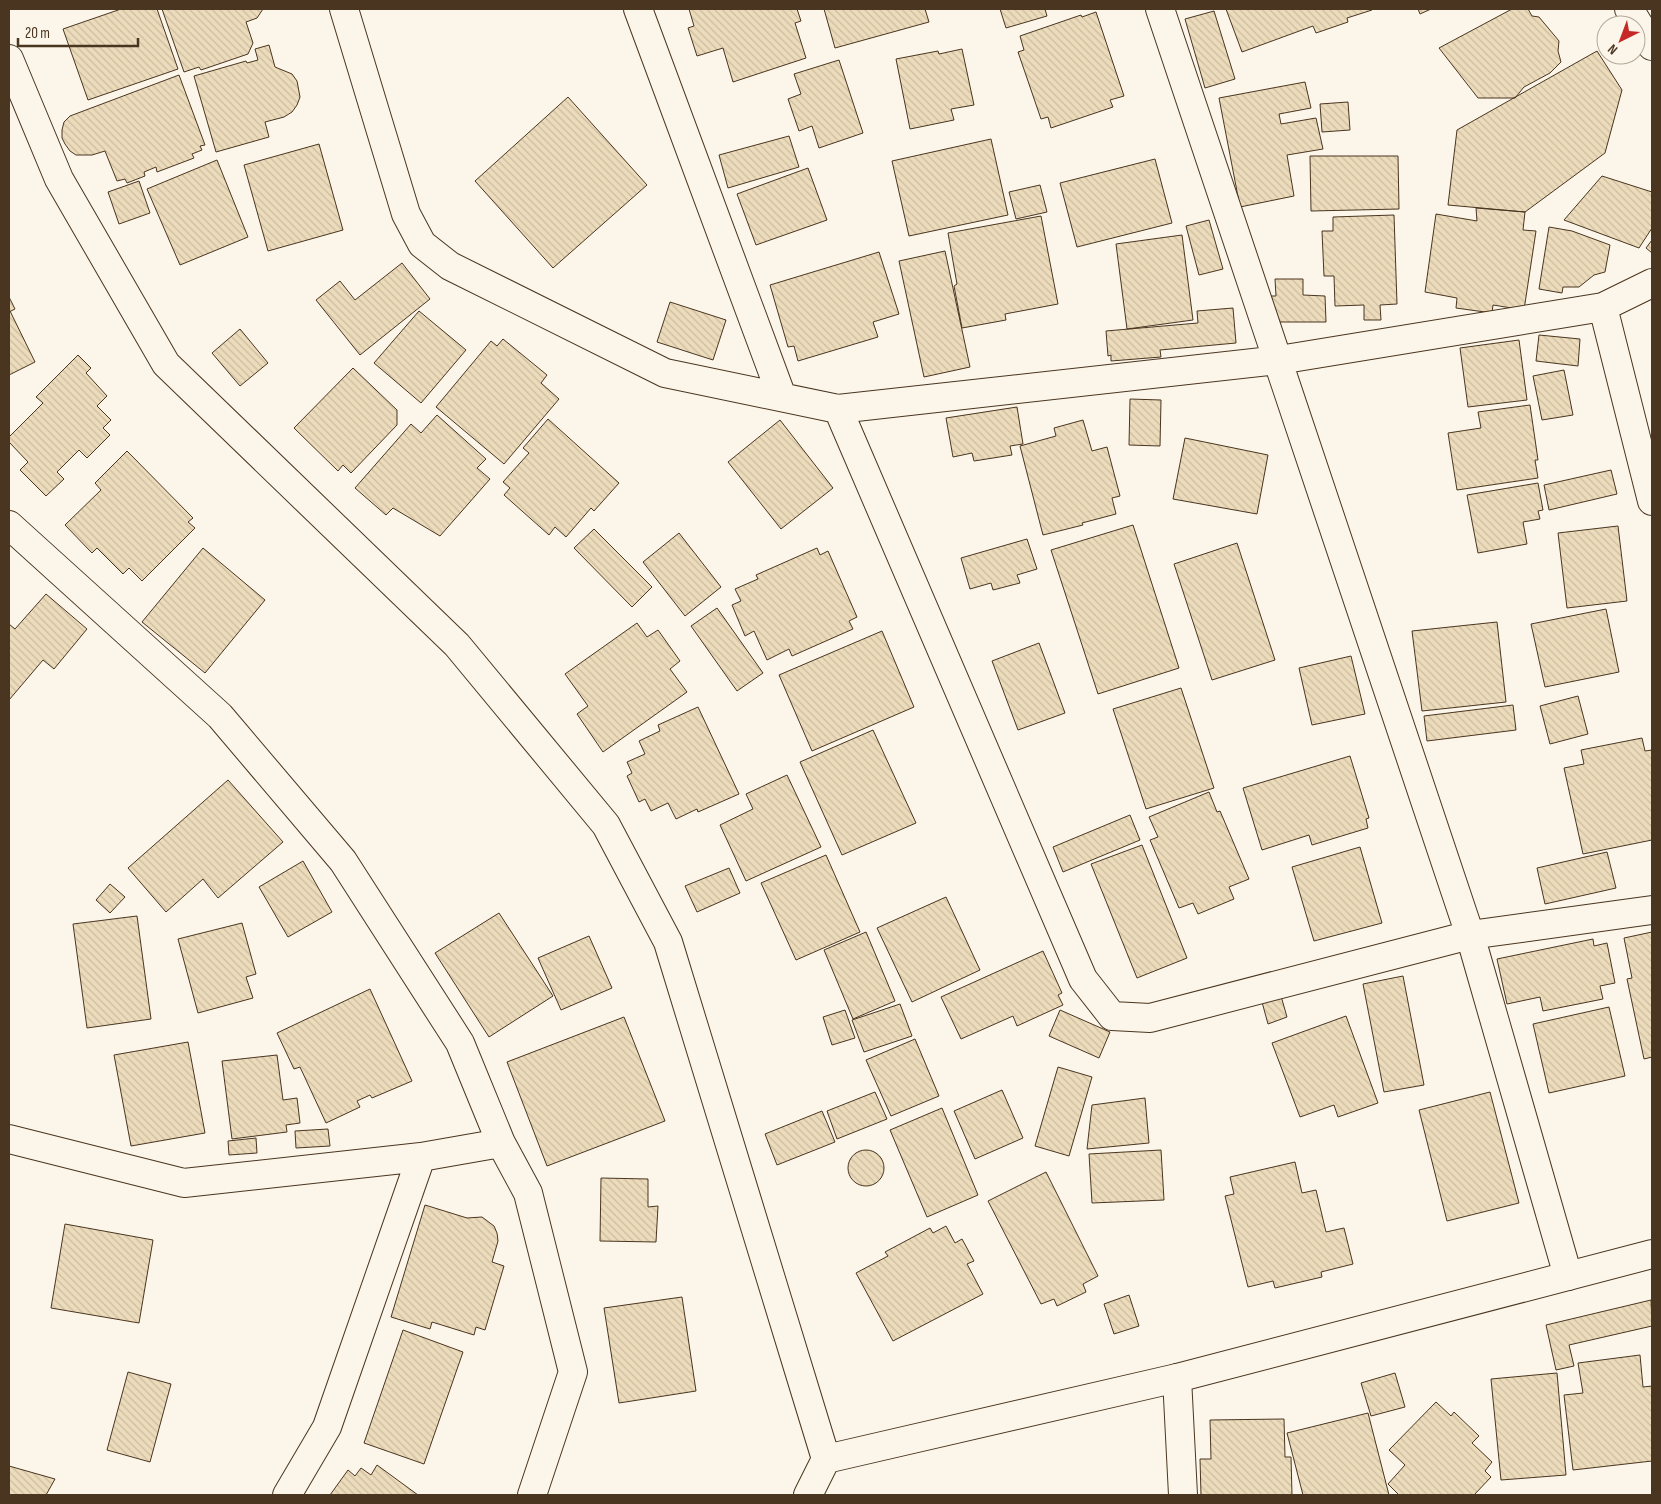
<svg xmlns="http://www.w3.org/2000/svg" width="1661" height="1504" font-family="'Sofia Sans Condensed',sans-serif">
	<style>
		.building { fill: url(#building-back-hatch); stroke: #4a3520 }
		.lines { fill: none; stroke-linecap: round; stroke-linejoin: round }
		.street-casing { stroke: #4a3520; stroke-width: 30 }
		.secondary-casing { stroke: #4a3520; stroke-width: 30 }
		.street { stroke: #fbf6e9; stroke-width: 28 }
		.secondary { stroke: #fbf6e9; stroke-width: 28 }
	</style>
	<defs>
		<pattern id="building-back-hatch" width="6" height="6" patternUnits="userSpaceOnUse" patternTransform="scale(1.25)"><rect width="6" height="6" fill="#ecdcbc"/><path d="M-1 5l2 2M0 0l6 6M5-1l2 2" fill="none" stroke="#ccbda1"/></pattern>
	</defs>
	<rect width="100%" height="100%" fill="#fbf6e9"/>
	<!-- building -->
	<path class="building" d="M121,9H157L178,69L88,100L63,29Z
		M162,9H263L257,18L246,22L253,43L248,54L201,70L199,67L184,72Z
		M689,9H797L801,21L795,23L806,58L733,82L723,48L697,56L688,28L694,26Z
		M824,9H925L929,22L835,48Z
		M1000,9H1045L1047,16L1006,28Z
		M1226,9H1371L1372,10L1347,18L1348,22L1316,33L1313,26L1242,52Z
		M1418,9H1431L1420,14Z
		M1512,9H1528L1532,16L1539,17L1559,41L1558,51L1561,62L1550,73L1524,87L1515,98H1478L1439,48Z
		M1214,11L1235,79L1205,88L1185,19Z
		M1096,12L1124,96L1110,100L1113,107L1051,128L1048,117L1041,119L1018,52L1024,50L1020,36L1081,15L1082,17Z
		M269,45L275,67L292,74L297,81L300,97L297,105L292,112L284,117L265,122L269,137L216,152L194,76L246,61L247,63L258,60L255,49Z
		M962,49L974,105L951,109L954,120L910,129L896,59L938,51L939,54Z
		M1597,51L1622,90L1605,153L1525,212L1448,205L1457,130Z
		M839,60L863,133L819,148L812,126L799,131L788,99L801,94L794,74Z
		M179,75L205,145L200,146L202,150L192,154L194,158L157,172L156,167L144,172L145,176L127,183L125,179L117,181L105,151L92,155H76L70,151L65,144L62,138V130L64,122L70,116Z
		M1305,82L1311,108L1279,114L1281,124L1316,118L1323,149L1287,155L1294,196L1240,207L1219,98Z
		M568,97L647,185L553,268L475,181Z
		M1348,102L1350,130L1322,132L1320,104Z
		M789,136L799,167L728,188L719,155Z
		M991,139L1008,215L909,236L892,161Z
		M319,144L343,230L268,251L244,165Z
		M1310,156H1398L1399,209L1311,211Z
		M1155,159L1172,223L1077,247L1060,183Z
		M217,160L248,237L180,265L147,189Z
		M808,168L827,220L756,245L737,194Z
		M1602,176L1652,192V228L1639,248L1564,220Z
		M139,181L150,213L119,224L108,192Z
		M1040,185L1047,212L1016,219L1009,192Z
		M1476,208L1525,212L1523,230L1536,231L1524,310L1493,305L1492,313L1456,308L1457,298L1425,292L1436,214L1477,221Z
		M1394,215L1397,304L1380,305L1381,320H1364V305L1335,306L1334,276H1324L1322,231H1333V217Z
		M1041,216L1058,304L1005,314L1006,320L962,328L954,286L957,284L948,233Z
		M1209,220L1223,269L1199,275L1186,226Z
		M1549,227L1572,231L1610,245L1605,272L1594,275L1579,287H1563L1562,293L1539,289Z
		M1182,235L1193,320L1127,329L1116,244Z
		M1652,240V253L1646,248Z
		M945,251L970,367L924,377L899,261Z
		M879,252L899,314L873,322L878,337L798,361L794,346L788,347L770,285Z
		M402,263L430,299L360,355L316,300L340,281L355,300Z
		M1275,279H1303V295L1325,296L1326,322H1271V296H1276Z
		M9,297L15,309L9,312Z
		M670,302L726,320L713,360L657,342Z
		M1233,308L1236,343L1160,350L1161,357L1111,361V355L1108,356L1106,331L1198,323L1197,311Z
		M10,311L35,362L9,375V312Z
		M419,311L466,350L421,403L374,363Z
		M240,329L268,363L240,386L212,353Z
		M1539,335L1580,339L1578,366L1536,361Z
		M503,339L547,375L541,383L559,399L504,464L436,407L491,341L497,346Z
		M1519,340L1527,400L1468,407L1460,348Z
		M78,355L91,368L86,373L107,396L97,406L111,420L103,428L110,435L87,458L79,450L57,472L64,479L46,496L20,470L28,462L9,442V437L43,403L36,397Z
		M353,368L397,410V425L351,473L343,465L338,471L294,428Z
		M1564,370L1573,415L1542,420L1533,376Z
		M1130,399L1161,400L1160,446L1129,445Z
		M1530,405L1538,460H1535L1538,478L1457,490L1448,433L1481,428L1478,412Z
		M1017,407L1023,444L1010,446L1012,455L974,461L972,453L953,457L946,418Z
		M437,415L486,459L477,468L490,479L440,536L393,508L386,515L355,488L411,424L421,433Z
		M548,419L619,483L594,511L591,508L566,537L555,527L549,535L504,495L510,488L503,482L529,453L523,448Z
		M780,420L833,488L781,529L728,462Z
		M1083,420L1092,451L1107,447L1120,496L1112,498L1116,514L1082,523L1083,525L1043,535L1020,446L1056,436L1054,428Z
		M1185,438L1268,455L1257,514L1173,499Z
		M127,451L193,518L188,522L195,528L142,581L129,568L123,574L97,548L92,553L65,525L101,490L95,483Z
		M1611,470L1617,494L1549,510L1544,485Z
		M1538,483L1543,510L1538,511L1540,519L1523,522L1527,544L1478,553L1467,495Z
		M1133,525L1179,668L1098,694L1051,550Z
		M1618,526L1627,601L1567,608L1558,533Z
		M594,529L652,587L632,607L574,548Z
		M679,533L721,587L685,616L643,562Z
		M1027,539L1037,569L1017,575L1020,583L993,590L991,583L970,589L961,558Z
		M1237,543L1275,660L1212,680L1174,564Z
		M203,548L265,600L205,673L142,622Z
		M817,548L820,555L828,551L857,617L849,621L853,629L792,656L789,649L767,660L754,631L745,636L732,605L741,601L735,589L758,579L756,575Z
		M46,594L87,629L54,669L43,660L9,700V624L15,629Z
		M717,608L763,673L737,691L691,626Z
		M1606,609L1619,672L1545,687L1531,624Z
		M1497,622L1506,702L1422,711L1412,631Z
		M637,623L647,637L658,630L680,661L670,669L687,692L603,752L577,714L588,706L565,674Z
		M882,631L914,707L812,751L779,675Z
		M1039,643L1065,713L1018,730L992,661Z
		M1351,656L1365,714L1312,725L1299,668Z
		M1181,688L1214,788L1146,809L1113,709Z
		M1578,696L1588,734L1550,744L1540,706Z
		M1513,705L1516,730L1427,741L1424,716Z
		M698,707L739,794L698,812L697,809L676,819L668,803L651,811L645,799L639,802L627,776L632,773L627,762L645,754L639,741L660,731L658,725Z
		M873,730L916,823L842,855L800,762Z
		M1642,738L1645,751L1652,750V840L1583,854L1564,768L1584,764L1581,750Z
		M1350,756L1369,818L1366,819L1368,828L1312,845L1309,835L1262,850L1243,788Z
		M787,775L821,847L746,881L720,825L753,809L746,794Z
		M228,780L283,842L218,898L203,879L166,912L128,868Z
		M1209,792L1217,812L1220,811L1249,879L1229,887L1234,899L1198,914L1193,903L1179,908L1150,840L1158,837L1149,817Z
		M1130,815L1140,840L1063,872L1053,847Z
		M1142,845L1187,958L1137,978L1091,864Z
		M1360,847L1382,923L1314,941L1292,867Z
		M1607,852L1616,888L1545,904L1537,868Z
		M826,855L860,932L796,960L761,883Z
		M303,861L332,912L288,937L259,887Z
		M729,868L740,893L697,912L685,886Z
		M110,884L125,897L110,913L96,900Z
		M946,897L980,970L912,1002L877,928Z
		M499,913L553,996L489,1037L435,953Z
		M137,916L151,1019L87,1028L73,924Z
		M242,923L256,974L246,977L253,998L198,1013L178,939Z
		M866,932L895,1001L853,1019L824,950Z
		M1652,932V1057L1644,1059L1627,979L1632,978L1624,938Z
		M589,936L612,988L561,1010L538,958Z
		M1593,939L1594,946L1607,943L1615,983L1600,986L1603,999L1543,1011L1540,997L1507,1004L1497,959Z
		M1043,951L1062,993L1058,995L1063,1005L1017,1026L1013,1016L961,1039L941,997Z
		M1403,976L1424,1085L1384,1092L1363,984Z
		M370,989L412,1081L372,1098L370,1095L357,1101L360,1107L326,1123L300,1067L294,1069L277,1033Z
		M1281,996L1287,1017L1268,1024L1262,1002Z
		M900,1004L912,1036L864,1052L852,1020Z
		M1609,1007L1625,1076L1549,1093L1533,1024Z
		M845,1010L855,1038L832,1045L823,1017Z
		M1060,1010L1110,1032L1099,1058L1049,1036Z
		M1346,1016L1378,1103L1338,1117L1334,1105L1300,1117L1272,1043Z
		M624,1017L665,1121L547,1166L507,1062Z
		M915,1039L939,1096L891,1116L866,1060Z
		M188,1042L205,1133L131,1146L114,1055Z
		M277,1055L283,1100L297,1098L300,1123L286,1125L287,1132L232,1139L222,1061Z
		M1058,1067L1092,1077L1069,1156L1035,1146Z
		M1002,1090L1023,1138L975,1159L954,1111Z
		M875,1092L887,1119L837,1139L827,1111Z
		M1490,1092L1519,1203L1447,1221L1419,1110Z
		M1145,1098L1149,1143L1087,1149L1092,1105Z
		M942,1108L978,1195L927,1217L890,1130Z
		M822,1111L835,1142L777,1165L765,1134Z
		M328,1129L330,1146L296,1148L295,1131Z
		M256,1138L257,1153L229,1155L228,1141Z
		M1161,1150L1164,1200L1092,1203L1089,1154Z
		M848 1168a18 18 0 1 1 36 0a18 18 0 1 1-36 0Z
		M1295,1162L1302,1193L1316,1190L1326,1232L1344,1228L1353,1264L1321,1272L1322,1277L1275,1288L1273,1281L1248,1287L1225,1196L1234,1194L1230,1177Z
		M1046,1172L1098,1276L1083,1284L1086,1292L1057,1306L1054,1299L1041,1304L988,1201Z
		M601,1178L648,1179V1207L658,1206L656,1242L600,1241Z
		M425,1205L467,1218L482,1217L494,1226L497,1233L498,1241L492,1262L504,1266L485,1330L476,1327L474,1335L432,1322L430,1329L391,1317Z
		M65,1224L153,1240L139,1323L51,1308Z
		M946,1226L955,1243L962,1239L974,1261L967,1264L983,1294L893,1341L856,1273L888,1256L885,1252L930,1228L933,1233Z
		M1129,1295L1139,1326L1114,1334L1104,1304Z
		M682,1297L696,1391L619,1403L604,1308Z
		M1651,1300L1652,1326L1569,1345L1574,1366L1556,1370L1546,1325Z
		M403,1330L463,1352L424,1464L364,1443Z
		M1640,1355L1643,1387L1652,1386V1461L1573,1470L1564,1395L1583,1393L1578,1363Z
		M128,1372L171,1384L150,1462L107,1450Z
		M1395,1373L1405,1407L1371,1416L1361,1383Z
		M1557,1373L1566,1475L1501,1480L1491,1379Z
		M1436,1402L1451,1416L1454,1412L1479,1436L1472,1443L1492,1462L1485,1471L1491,1477L1474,1495H1399L1388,1484L1405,1465L1389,1450Z
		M1368,1413L1389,1495H1303L1287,1433Z
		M1284,1419L1285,1457H1291L1292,1495H1201L1200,1459H1211L1210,1420Z
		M377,1465L418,1495H330L348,1470L355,1476L361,1468L371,1475Z
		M9,1466L55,1479L46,1495H9Z"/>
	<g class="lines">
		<defs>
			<path id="street" d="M344,9L406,214L422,244L450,266L665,373L838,409L1279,360L1603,307L1652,283
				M638,9L782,397
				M1160,9L1470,935L1568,1276
				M1603,307L1652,501
				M838,409L1083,979L1112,1016L1150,1018L1470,935L1652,910
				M9,525L220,716L343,861L460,1043L501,1143L421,1157L327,1427L287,1495
				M9,1139L184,1183L421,1157
				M501,1143L528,1193L573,1372L532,1495
				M1177,1378L1183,1495"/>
			<path id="secondary" d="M1629,9L1652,46
				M9,59L59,179L166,364L457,645L606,825L668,942L826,1459L808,1495
				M826,1459L1177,1378L1652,1254"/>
		</defs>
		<!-- street casing -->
		<use href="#street" class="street-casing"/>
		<!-- secondary casing -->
		<use href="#secondary" class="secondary-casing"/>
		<!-- street -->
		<use href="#street" class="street"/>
		<!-- secondary -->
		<use href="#secondary" class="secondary"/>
	</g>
	<!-- border -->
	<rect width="1661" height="1504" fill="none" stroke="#4a3520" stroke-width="20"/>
	<!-- north arrow -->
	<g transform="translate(1621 40) rotate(222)"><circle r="24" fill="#fbf6e9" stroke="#b4a999"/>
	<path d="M0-4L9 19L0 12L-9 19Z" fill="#c62828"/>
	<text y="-8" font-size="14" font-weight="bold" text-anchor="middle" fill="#4a3520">N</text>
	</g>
	<!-- scale -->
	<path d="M18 38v8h120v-8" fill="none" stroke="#4a3520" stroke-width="2.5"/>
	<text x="25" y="38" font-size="15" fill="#4a3520" stroke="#fbf6e9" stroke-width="4" paint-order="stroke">20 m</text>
</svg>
